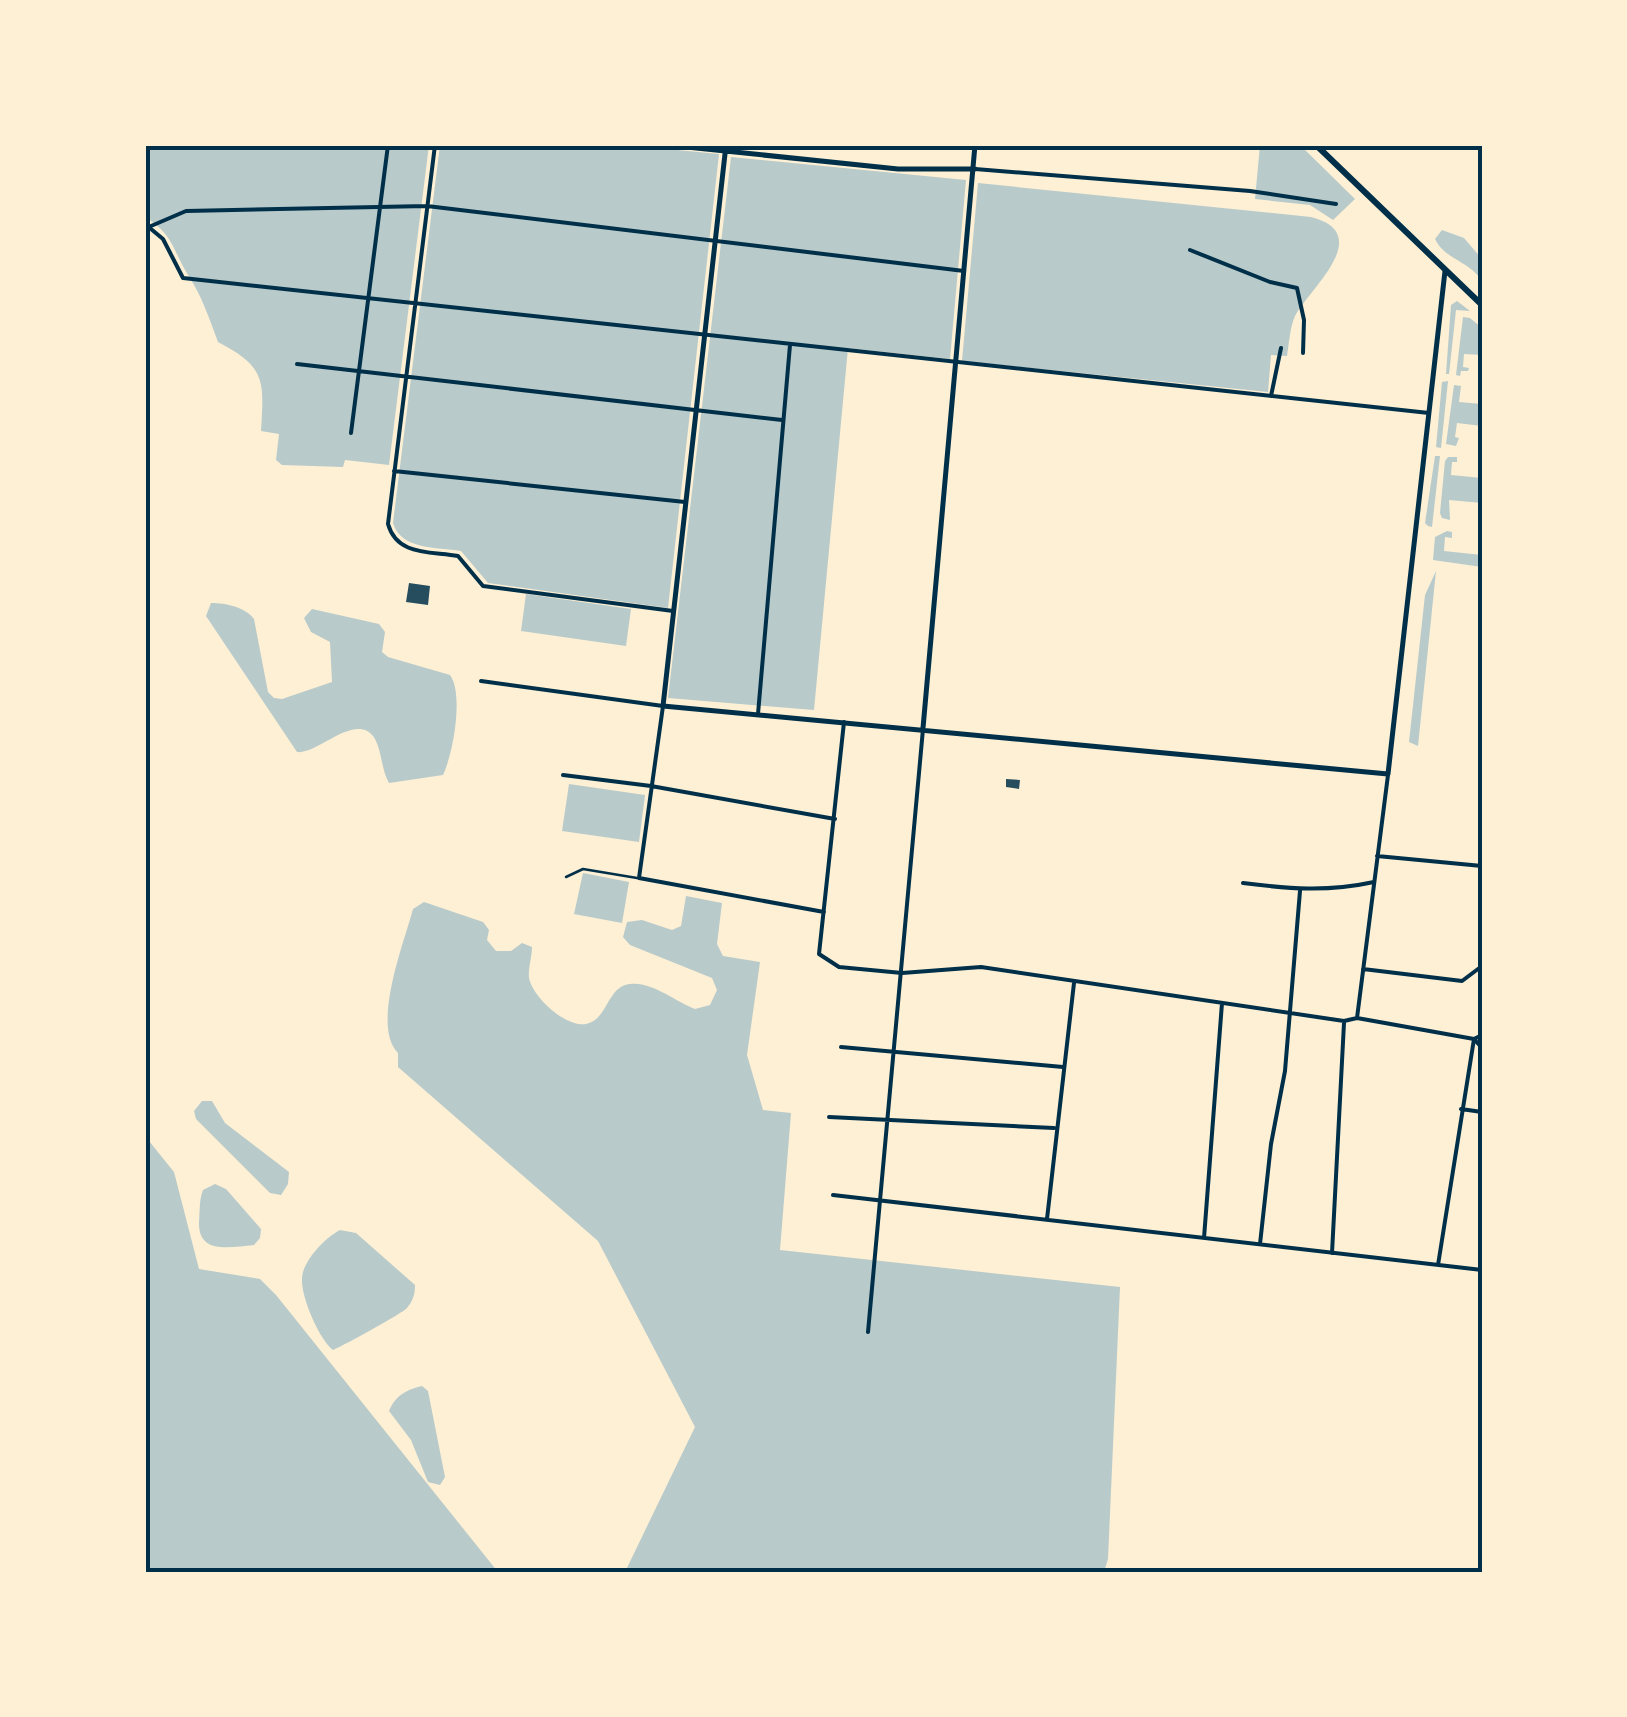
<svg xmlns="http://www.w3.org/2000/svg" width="1627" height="1717" font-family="Lato,sans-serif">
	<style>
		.green { fill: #b9caca }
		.building { fill: #264d5e }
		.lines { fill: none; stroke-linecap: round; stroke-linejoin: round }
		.service { stroke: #003049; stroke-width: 2.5 }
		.minor { stroke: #003049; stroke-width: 4 }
		.tertiary { stroke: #003049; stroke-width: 5 }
		.secondary { stroke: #003049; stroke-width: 6 }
		.neatline { fill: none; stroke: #003049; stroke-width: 4 }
	</style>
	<rect width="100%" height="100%" fill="#fdf0d5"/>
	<!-- green -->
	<path class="green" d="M145,145H429L389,465L345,460L343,467L282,465L276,460L279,434L261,431C264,380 266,367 218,342C209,318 202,296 188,275C172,249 174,235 145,217Z
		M440,145H626L719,154L668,608L488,583L461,551C437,547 401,550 393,523Z
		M1260,145H1300L1355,199L1333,220L1310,205L1255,199Z
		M731,157L966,180L950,359L848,348L814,710L668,698Z
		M978,183L1311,217C1376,234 1310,288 1295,316C1290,327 1289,344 1287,356L1271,355L1268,392L962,361Z
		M1442,230L1464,238L1482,259V281C1470,261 1445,260 1435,239Z
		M1457,301L1470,311L1456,310L1449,374H1446L1451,305Z
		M1463,317L1470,318L1482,328V355L1464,354L1463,367L1469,368L1468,371H1461L1460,376L1456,375Z
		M1448,381L1441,448L1436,447L1442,382Z
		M1454,385L1461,386L1459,402L1482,404V426L1457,423L1455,437L1459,438L1456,446L1446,444Z
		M1435,456H1440L1432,527L1428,526L1425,523Z
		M1448,457H1457V462H1452L1451,475L1482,478V503L1449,500L1450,520L1442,518L1440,513L1445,461Z
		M1447,531L1452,532V538L1445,537L1444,551L1482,555V567L1433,560L1435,537Z
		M1436,571L1418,746L1409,742L1425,595Z
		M526,594L631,609L626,646L521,631Z
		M211,603C226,603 245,607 254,619L268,692L274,698L282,699L332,682L330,642L311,632L304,618L312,609L379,624L385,632L382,652L388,657L450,675C464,694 453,754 443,775L389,783C381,770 382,748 373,736C354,713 317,755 297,752L206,616Z
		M569,784L645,795L639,842L562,831Z
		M583,873L629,882L622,923L574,914Z
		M686,896L722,903L717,944L723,956L760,962L747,1055L763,1110L791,1113L780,1250L1120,1287L1108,1559L1104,1572H625L695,1427L598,1241L398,1067V1053C371,1026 404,943 413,909L424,902L483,922L489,930L487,940L496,951H511L522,943L532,947C532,956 528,969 529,978C533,998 567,1028 586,1024C608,1020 607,986 630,984C651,981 675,1001 695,1009L710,1005L717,990L712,978L630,945L623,937L627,922L642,920L672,930L681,926Z
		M202,1101H212L225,1123L289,1172L288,1184L281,1195L270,1193L196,1119L194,1111Z
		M145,1136L174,1172L199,1269L260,1279L276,1295L498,1572H154L145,1564Z
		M215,1184L226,1189L261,1229L260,1238L254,1245C230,1247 198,1255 199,1222C200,1211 199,1200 203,1190Z
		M340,1230L356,1233L415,1285C415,1294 413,1301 407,1308C403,1313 339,1348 333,1350C319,1339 301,1297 302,1279C302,1261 326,1237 340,1230Z
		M422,1386L428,1391L445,1477L440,1485L428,1482L411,1440L389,1411C396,1395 406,1390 422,1386Z"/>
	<!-- building -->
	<path class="building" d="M409,583L430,586L428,605L406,602Z
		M1006,779L1020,780L1019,789L1006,787Z"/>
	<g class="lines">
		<!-- service -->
		<path class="service" d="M566,877L583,869L637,878"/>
		<!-- minor -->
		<path class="minor" d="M435,145L388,524C397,556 430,551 458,556L483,586L673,611
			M975,169L1250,191L1336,204
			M145,224L163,239L183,278C599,321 1014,370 1429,413
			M151,226L186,211L427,206L964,271
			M1190,250L1270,282L1297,288L1304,320L1303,353
			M297,364L782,420
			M1271,396L1281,348
			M351,433L388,145
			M394,471L685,502
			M481,681L663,706L639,878L824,912
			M758,714L790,345
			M844,722L819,954L839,967L902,973L981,967L1344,1021L1357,1018L1474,1039L1482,1035
			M563,775L651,786L835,819
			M1377,856L1482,866
			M1243,883C1289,889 1328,892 1374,882
			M1363,969L1462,981L1482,966
			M1357,1018L1388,775
			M1474,1039L1482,1048
			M841,1047L1063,1067
			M1461,1109L1482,1112
			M829,1117L1054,1128
			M833,1195L1482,1270
			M1047,1219L1074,983
			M1204,1238L1222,1003
			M1260,1244L1271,1144L1285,1071L1300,891
			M1332,1253L1344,1023
			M1438,1265L1474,1039
			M868,1332L923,729"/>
		<!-- tertiary -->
		<path class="tertiary" d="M667,145L898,169H975
			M726,145L663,706L1388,774L1445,271
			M923,728L975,145"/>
		<!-- secondary -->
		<path class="secondary" d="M1316,145L1482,305"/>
	</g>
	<!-- border -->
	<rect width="1627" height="1717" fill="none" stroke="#fdf0d5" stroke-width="295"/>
	<rect x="148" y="148" width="1332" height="1422" class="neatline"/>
</svg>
